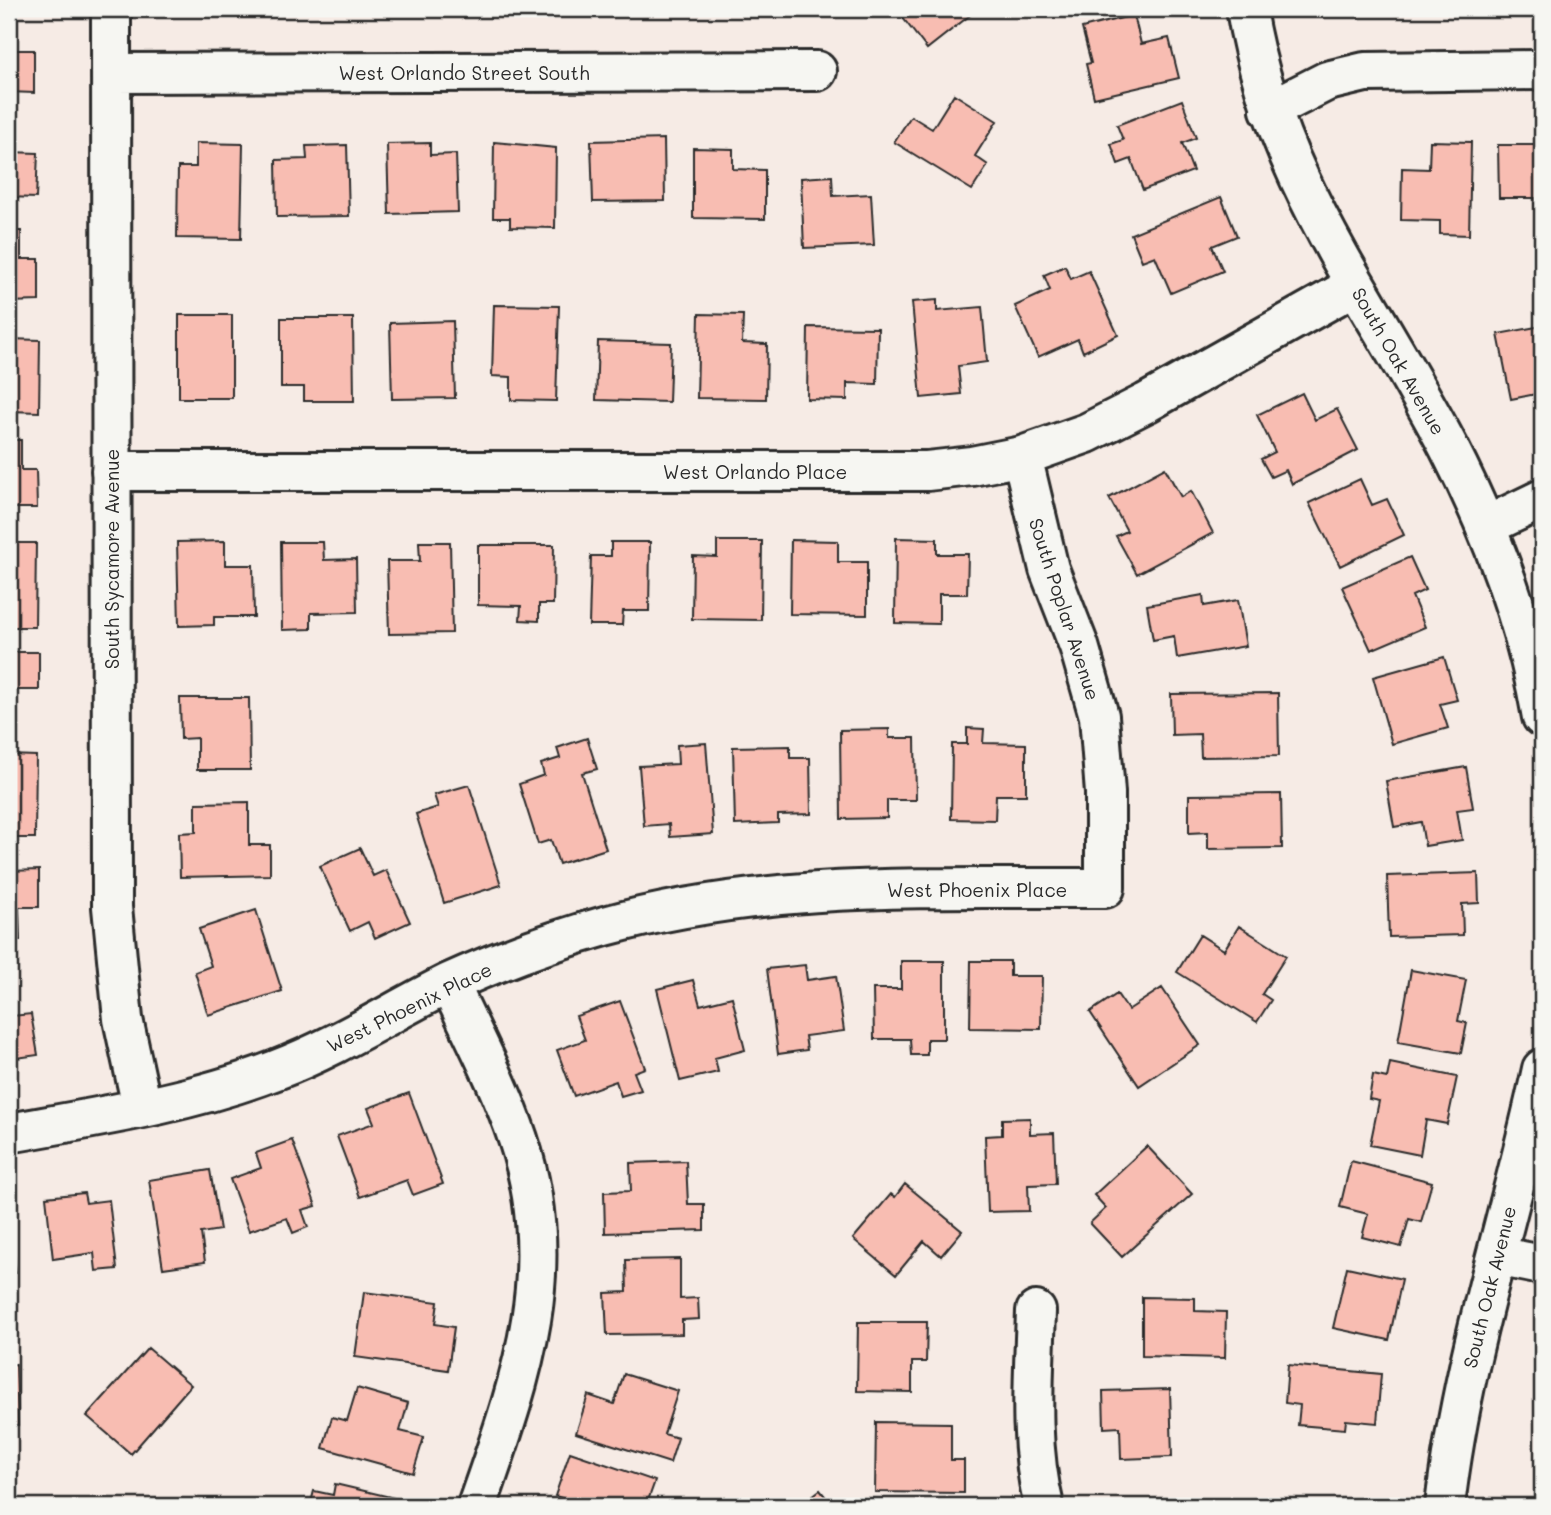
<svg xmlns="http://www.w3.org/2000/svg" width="1551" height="1515" font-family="Mali,sans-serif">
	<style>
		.building { fill: #f8bdb2; stroke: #2b2b2b; stroke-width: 2 }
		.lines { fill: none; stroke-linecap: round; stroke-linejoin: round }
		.minor-casing { stroke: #2b2b2b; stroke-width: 44 }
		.minor { stroke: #f6f6f2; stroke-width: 38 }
		.labels { text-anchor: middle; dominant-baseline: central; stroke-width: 5; stroke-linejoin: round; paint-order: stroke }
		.street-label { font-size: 19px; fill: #2b2b2b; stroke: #f6f6f2 }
	</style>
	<rect width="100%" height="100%" fill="#f6ebe5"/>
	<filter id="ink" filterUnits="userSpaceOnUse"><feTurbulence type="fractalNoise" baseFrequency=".0143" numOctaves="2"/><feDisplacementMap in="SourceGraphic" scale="14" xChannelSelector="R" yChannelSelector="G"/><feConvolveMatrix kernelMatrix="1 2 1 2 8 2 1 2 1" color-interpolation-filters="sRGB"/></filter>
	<g filter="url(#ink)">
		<!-- building -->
		<path class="building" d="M916,9H978L927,49L903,18Z
			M1134,15L1141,44L1169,38L1179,78L1094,98L1086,64L1091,63L1082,28Z
			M9,19L11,50H34V93L9,92Z
			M954,94L997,121L975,156L988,165L972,190L894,142L911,116L932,129Z
			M1182,100L1196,138L1182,143L1193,171L1143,190L1131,159L1118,164L1111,144L1123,140L1117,125Z
			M664,139L665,201L593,202L591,141Z
			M1430,141L1471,142L1469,235L1440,234V221L1401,220L1402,168L1429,169Z
			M494,142L556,148L555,228L510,227V218H493Z
			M196,143L243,144L241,239L177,238L178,167H196Z
			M430,143V155L456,154L458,212L389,214L387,144Z
			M347,145L349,216L277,217L276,160L307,159L306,146Z
			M1498,145H1542V212H1536L1535,198H1499Z
			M693,148L733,149V169L765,170V219L693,218Z
			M9,152L38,153L36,198L9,197Z
			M832,176L833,196L871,194L874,245L804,248L801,178Z
			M1221,197L1237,236L1212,246L1223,271L1171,293L1155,256L1142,261L1131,234Z
			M9,231H21V259H39V301L9,302Z
			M1065,266L1071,279L1089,271L1118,335L1083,352L1078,339L1038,357L1015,306L1050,290L1044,275Z
			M937,300V311L982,307L987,362L958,366L961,394L921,398L912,302Z
			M494,305L559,306L556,401L511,400V377L492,376Z
			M699,314L743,315L742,343L767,344L766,399L697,398Z
			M179,315H232V398H179Z
			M281,318H353L354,401H304V387H281Z
			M453,321L455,398L392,399L390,323Z
			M1542,326V402L1541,393L1511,399L1498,334Z
			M808,327L878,328L877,384L847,383V400L807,399Z
			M9,339L40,340L39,412L9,411Z
			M598,341L671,343L669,402L596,400Z
			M1302,393L1315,420L1337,409L1358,450L1292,484L1286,470L1271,477L1261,459L1275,452L1257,415Z
			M9,440H21V470H36L37,508H9Z
			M1165,468L1181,497L1191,491L1213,533L1137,574L1116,536L1127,531L1109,498Z
			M1360,479L1372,505L1387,499L1404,535L1340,566L1309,503Z
			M896,538L937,539V554H968L967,594H939V624L895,623Z
			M791,540L838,541V562H867V615L790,614Z
			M225,541V565H253L254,617H214V625L179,626L177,542Z
			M717,541H762L761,620L692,619L693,556L717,557Z
			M281,542H323L324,560L356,559L357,612L311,613V629L282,630Z
			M419,542H450L452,633L389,634L387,561H420Z
			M611,542H650L649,611H623L622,625H589L591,556H611Z
			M9,543H36L35,627H9Z
			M478,545H554L553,604H539V621L520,620L521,606L478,605Z
			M1410,557L1425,590L1412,596L1425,627L1371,650L1342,587Z
			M1203,595L1204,606L1238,600L1246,646L1177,658L1174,636L1153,640L1147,605Z
			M9,652H39V690H15V724L9,725Z
			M1444,657L1457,700L1440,704L1448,728L1392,744L1373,677Z
			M1278,693L1279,756L1201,757L1200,734L1172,735L1171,694Z
			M180,698H249L250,770H197V738L181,739Z
			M967,728L984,729L983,743L1026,744V795H996L995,820L951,819L952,744H967Z
			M889,729V738H915L916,800H887V818L841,819L840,730Z
			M587,738L597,769L582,773L606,849L559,864L551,840L538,844L519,784L544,775L541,764L560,758L557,748Z
			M706,743L713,834L670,837L669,824L644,826L639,766L678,764L677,745Z
			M790,746V758H810L811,814L778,815V823L735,825L733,747Z
			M9,755L36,756L35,838H9Z
			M1466,767L1473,808L1457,810L1462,840L1425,846L1421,822L1394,827L1386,781Z
			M469,785L501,885L444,903L416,814L438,807L434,795Z
			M1281,794L1282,848L1208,849V832L1189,833V795Z
			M249,802V845H270V875L180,877L179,833L196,832V803Z
			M360,848L373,876L386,870L410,922L375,938L368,922L350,931L320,866Z
			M39,870V907H19L20,940H9V871Z
			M1478,873L1479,903L1462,904L1463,935L1389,937L1387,876Z
			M256,910L282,991L208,1015L195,972L211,966L199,929Z
			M1239,926L1286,956L1262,994L1271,1000L1257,1022L1177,972L1200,935L1224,950Z
			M901,961H944V1039H927V1055H911L910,1039H874L873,989H901Z
			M971,961H1010V976H1042L1041,1029L970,1028Z
			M805,965L807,980L836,976L844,1031L805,1036L807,1050L778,1054L767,969Z
			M1411,970L1466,980L1458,1021L1467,1023L1461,1053L1398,1042Z
			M693,980L700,1005L732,997L745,1050L715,1058L718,1072L680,1081L657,989Z
			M1162,988L1200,1045L1139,1086L1090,1012L1117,994L1128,1010Z
			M9,996L12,1016L31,1014L38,1055L9,1059Z
			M620,1001L645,1068L634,1072L641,1090L621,1096L616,1081L574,1096L557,1050L585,1040L576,1016Z
			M1390,1063L1457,1077L1447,1124L1426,1120L1420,1155L1370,1145L1379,1101L1369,1099L1373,1075L1387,1078Z
			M409,1093L443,1184L413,1195L407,1180L360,1197L337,1136L374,1123L368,1108Z
			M1030,1118V1134L1054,1133L1056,1184L1028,1185L1029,1211L988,1212L985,1136L1002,1135V1119Z
			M292,1140L316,1206L302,1210L308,1227L293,1233L287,1218L249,1231L230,1179L261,1168L256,1153Z
			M1147,1146L1192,1194L1122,1257L1090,1223L1106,1208L1094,1195Z
			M686,1161L688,1204H704V1230L605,1233L604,1192L631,1191L630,1163Z
			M1351,1161L1432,1182L1421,1222L1409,1219L1401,1247L1362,1237L1368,1214L1340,1207Z
			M210,1170L220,1230L201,1233L205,1262L163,1268L149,1180Z
			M905,1184L962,1231L941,1256L924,1241L896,1275L853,1239L891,1194L895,1197Z
			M84,1193L86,1203L109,1200L117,1269L96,1271L94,1253L53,1259L46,1197Z
			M9,1209L16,1273H9Z
			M680,1259V1299L698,1298L699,1319L682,1320V1334L607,1335L605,1293L627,1292L626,1260Z
			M1347,1267L1402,1279L1389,1340L1333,1328Z
			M364,1292L438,1302L435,1324L454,1327L448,1370L355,1357Z
			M1142,1297L1195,1298V1311L1226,1312L1225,1358L1142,1356Z
			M858,1322H927L926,1362H912V1392L857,1391Z
			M148,1348L191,1385L131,1454L87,1416Z
			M16,1364L18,1425H9V1365Z
			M1288,1365L1381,1374L1377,1423L1346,1420L1345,1429L1298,1425L1300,1405L1285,1403Z
			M624,1374L678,1391L664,1434L678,1438L670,1463L576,1433L588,1395L614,1404Z
			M357,1388L408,1403L400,1431L424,1437L413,1473L323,1448L332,1417L347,1421Z
			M1170,1389L1172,1457L1121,1459L1120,1427L1104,1428L1103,1391Z
			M876,1422L951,1423V1460H964V1493L875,1492Z
			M570,1452L655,1481L646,1506H570L572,1501L555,1496Z
			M335,1484L403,1500L402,1506H310L314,1491L333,1495Z
			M820,1490L833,1506H799Z"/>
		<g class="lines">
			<defs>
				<path id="minor" d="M111,9L112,907L123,1019L142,1107
					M1246,9C1274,181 1371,298 1449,448C1492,532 1526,623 1542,717
					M111,73L817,71
					M1270,110L1327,81L1365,72L1542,70
					M111,471H927L972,466L1022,456L1087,433L1146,403L1356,285
					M1486,526L1542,499
					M449,983C473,1035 500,1085 518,1139C562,1271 520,1382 477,1506
					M9,1133C98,1117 191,1103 276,1070C337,1047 391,1012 449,983C499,960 552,941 605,926C771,880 934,889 1105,888V793L1099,716L1079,646L1049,569L1022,456
					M1496,1256L1542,1265
					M1036,1311C1034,1376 1028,1442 1044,1506
					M1445,1506C1462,1357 1511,1215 1542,1069"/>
			</defs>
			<!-- minor casing -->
			<use href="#minor" class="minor-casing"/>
			<!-- minor -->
			<use href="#minor" class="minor"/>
		</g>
	</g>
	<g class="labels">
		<!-- street labels -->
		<g class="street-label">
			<text x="464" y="72">West Orlando Street South</text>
			<text transform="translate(1399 361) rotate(60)">South Oak Avenue</text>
			<text x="755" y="471">West Orlando Place</text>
			<text transform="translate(111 559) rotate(-90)">South Sycamore Avenue</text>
			<text transform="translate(1065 609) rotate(72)">South Poplar Avenue</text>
			<text x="977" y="889">West Phoenix Place</text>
			<text transform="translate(409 1007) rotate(-26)">West Phoenix Place</text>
			<text transform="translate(1489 1287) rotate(-76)">South Oak Avenue</text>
		</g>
	</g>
	<!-- margin -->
	<rect width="1551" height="1515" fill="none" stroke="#f6f6f2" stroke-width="35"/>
	<rect x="18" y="18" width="1516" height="1480" fill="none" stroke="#2b2b2b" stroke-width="2.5" filter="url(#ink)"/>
</svg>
